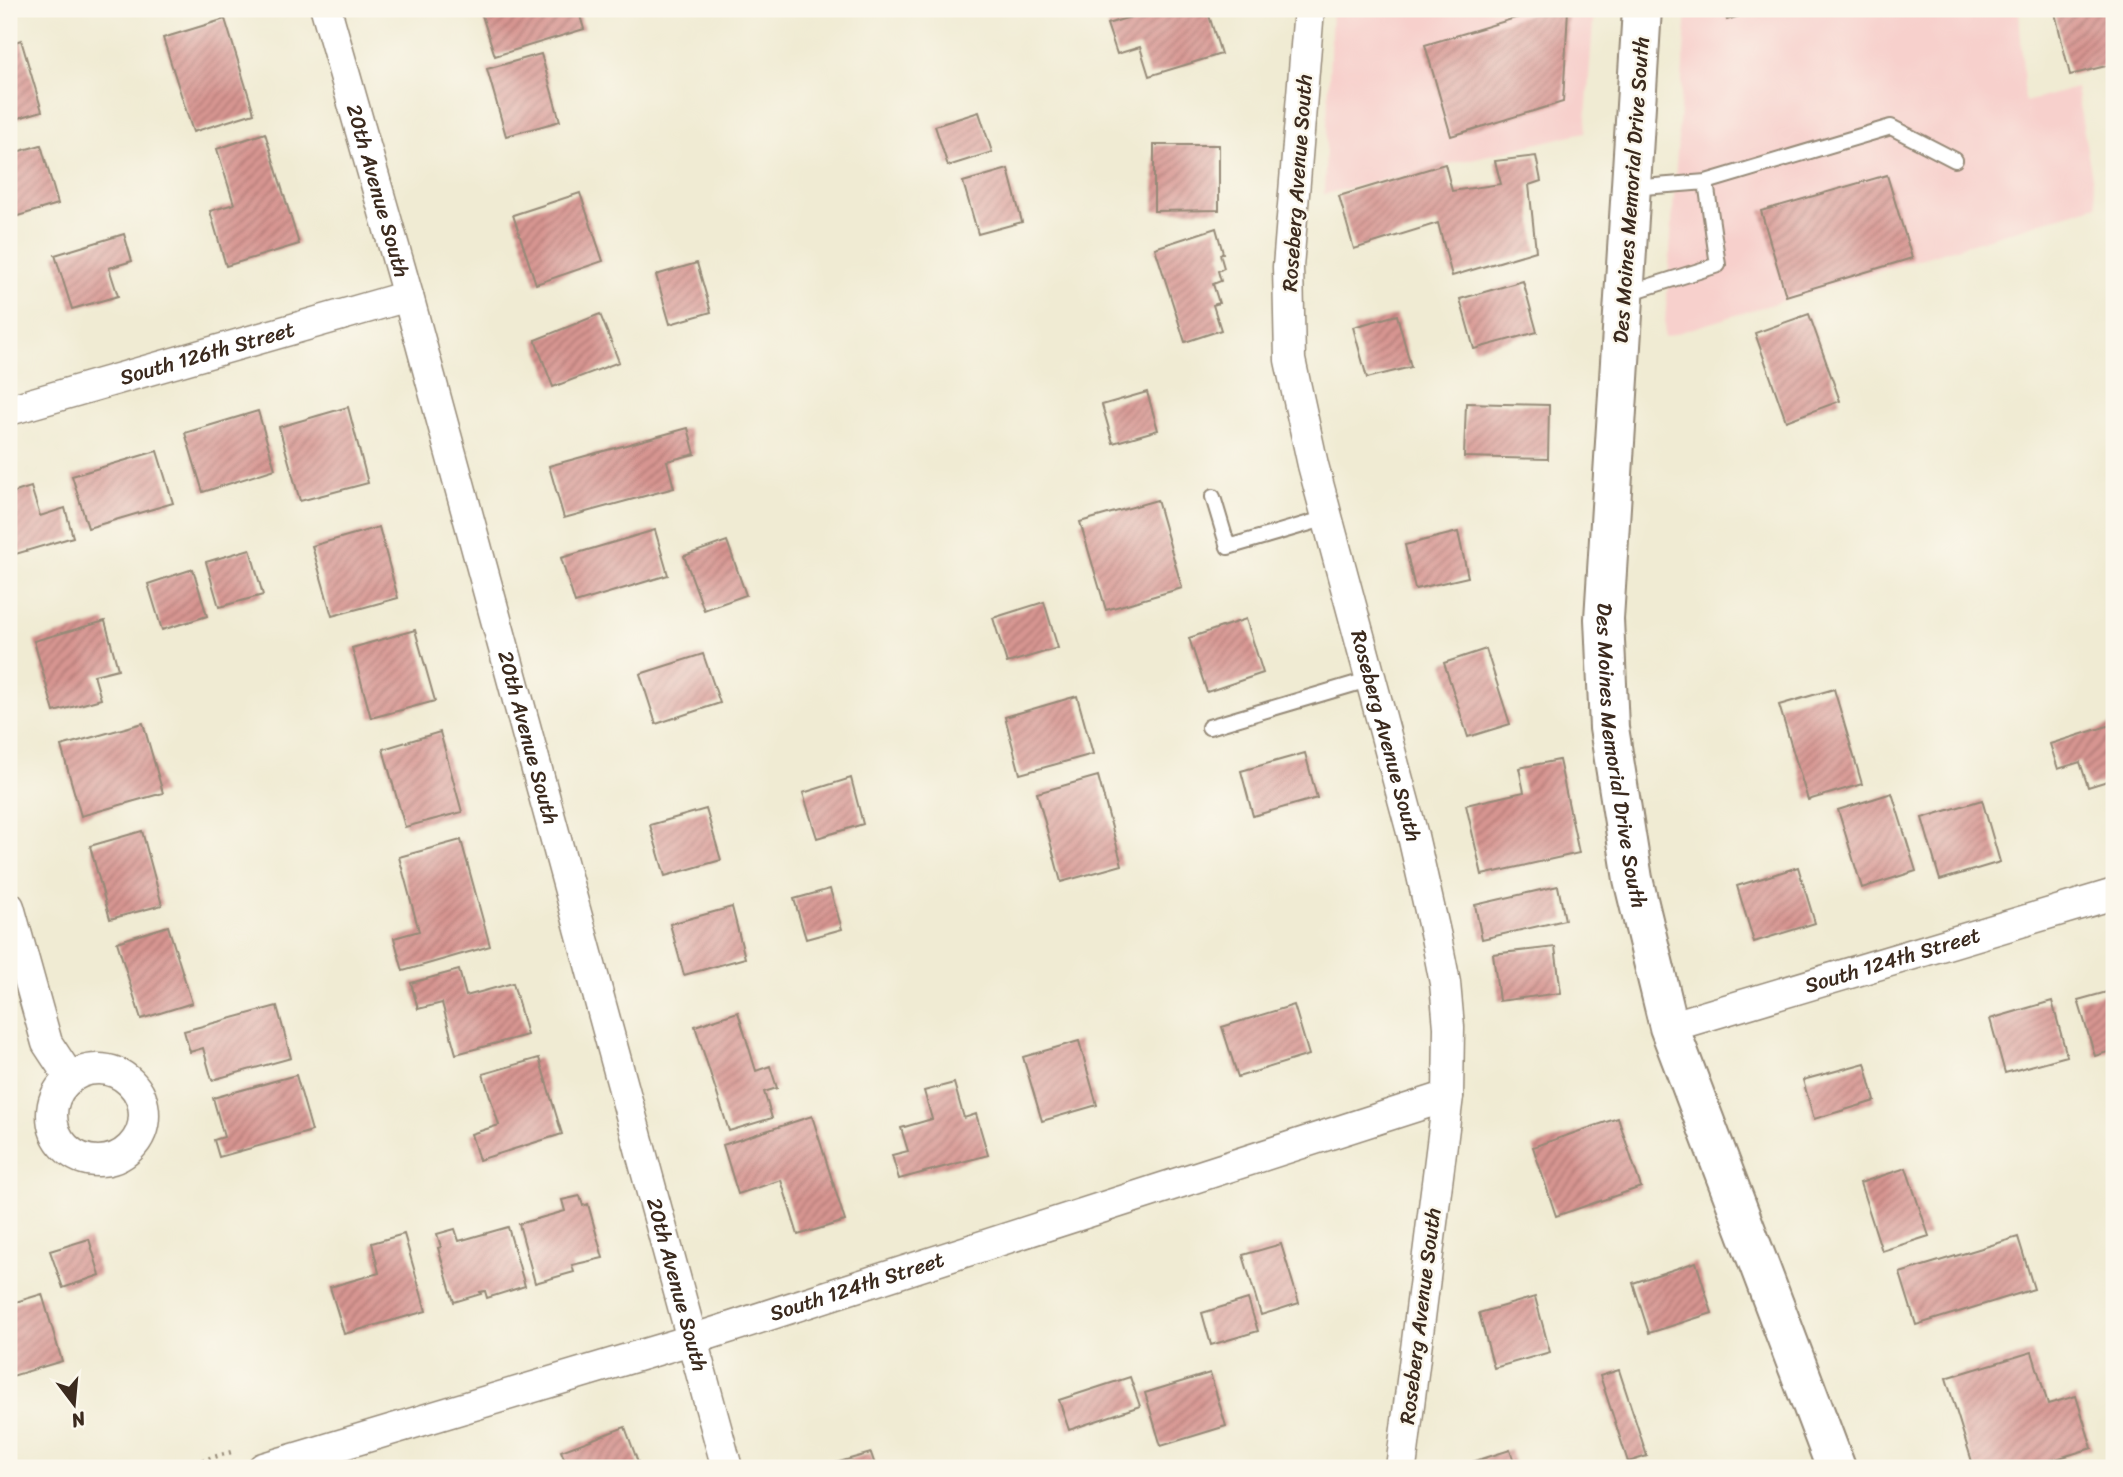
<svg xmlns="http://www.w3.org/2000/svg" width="2123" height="1477" font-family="Sriracha,sans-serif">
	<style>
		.built { fill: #f7d0cc }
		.building { fill: url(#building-hatch) }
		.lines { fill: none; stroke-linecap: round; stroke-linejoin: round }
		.service-casing { stroke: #968a78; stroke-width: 18 }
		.minor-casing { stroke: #968a78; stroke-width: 33 }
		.secondary-casing { stroke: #968a78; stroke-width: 42 }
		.path { stroke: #968a78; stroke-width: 4.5; stroke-dasharray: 2 5; stroke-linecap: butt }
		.service { stroke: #fff; stroke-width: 14 }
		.minor { stroke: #fff; stroke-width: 30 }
		.secondary { stroke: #fff; stroke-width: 38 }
		.labels { text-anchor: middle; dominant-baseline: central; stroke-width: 5; stroke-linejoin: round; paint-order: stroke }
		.street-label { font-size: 21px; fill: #3b2a1e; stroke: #fbf7ec }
	</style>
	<defs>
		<pattern id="building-hatch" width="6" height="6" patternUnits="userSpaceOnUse" patternTransform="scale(1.75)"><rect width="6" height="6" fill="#d79591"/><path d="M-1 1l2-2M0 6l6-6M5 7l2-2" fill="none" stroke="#b07a76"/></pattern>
	</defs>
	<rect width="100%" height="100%" fill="#fbf7ec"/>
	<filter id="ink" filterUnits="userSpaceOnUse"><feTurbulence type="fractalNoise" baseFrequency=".0143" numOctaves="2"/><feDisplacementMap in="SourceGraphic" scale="14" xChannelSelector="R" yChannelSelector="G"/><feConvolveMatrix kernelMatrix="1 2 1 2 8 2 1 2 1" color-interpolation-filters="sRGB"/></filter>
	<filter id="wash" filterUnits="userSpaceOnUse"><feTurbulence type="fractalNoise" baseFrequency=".00686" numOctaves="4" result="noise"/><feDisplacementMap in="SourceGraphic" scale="28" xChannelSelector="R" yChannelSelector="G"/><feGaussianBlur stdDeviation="1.57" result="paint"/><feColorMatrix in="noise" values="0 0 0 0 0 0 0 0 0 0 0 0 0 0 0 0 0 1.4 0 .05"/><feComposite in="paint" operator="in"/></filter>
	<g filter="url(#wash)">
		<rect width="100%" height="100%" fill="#f0ebd3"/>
		<!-- built -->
		<path class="built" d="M1332,9H1594L1585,132L1324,194Z
			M1687,9H2019L2025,102L2076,88L2097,205L1664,337Z"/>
		<g id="blocks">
			<!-- building -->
			<path class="building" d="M9,9L16,26L9,29Z
				M480,9H578L584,29L495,56Z
				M1157,9H1207L1221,54L1149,76L1140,47L1117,54L1107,24Z
				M1546,9H1568L1563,102L1451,136L1425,45Z
				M1724,9H1761L1727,20Z
				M2054,9H2114V64L2070,75Z
				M225,19L254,113L193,132L163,38Z
				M21,40L42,111L9,121V44Z
				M541,54L560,121L506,136L487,69Z
				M979,112L992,152L948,166L935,126Z
				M265,133L299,244L226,266L210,211L234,204L217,149Z
				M41,145L58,204L11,218L9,210V154Z
				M1154,145H1219V210L1154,211Z
				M1536,156L1541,181L1529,185L1536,251L1452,276L1438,223L1354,249L1339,196L1445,164L1452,191L1501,184L1495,161Z
				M1008,169L1022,222L978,234L963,182Z
				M1887,175L1912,258L1786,296L1761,211Z
				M580,193L603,261L536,284L513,215Z
				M1216,228L1223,253L1220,254L1224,268L1218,271L1221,281L1213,284L1219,303L1213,305L1221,330L1185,342L1155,248Z
				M124,234L132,261L109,268L118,296L72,309L55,255Z
				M697,263L711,312L670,324L656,275Z
				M1523,281L1537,332L1474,349L1460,299Z
				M600,314L619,362L553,387L535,340Z
				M1809,314L1840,401L1786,421L1755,333Z
				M1397,315L1411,367L1367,378L1353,327Z
				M1147,392L1158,430L1113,443L1102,405Z
				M1466,403L1549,405L1548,459L1464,457Z
				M348,407L368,483L300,501L279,427Z
				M258,411L275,469L203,492L185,433Z
				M688,428L695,454L667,461L674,488L564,518L549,466Z
				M157,451L173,503L88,528L72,476Z
				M31,487L40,516L65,508L73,537L9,556V494Z
				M1157,500L1182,588L1106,610L1080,522Z
				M379,527L398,598L332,616L312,546Z
				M655,530L668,575L575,603L561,558Z
				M1458,532L1468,577L1415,589L1405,545Z
				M727,541L746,595L704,610L684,556Z
				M250,549L263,595L219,607L206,562Z
				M193,569L207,616L162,630L148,584Z
				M1044,602L1058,648L1007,663L993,618Z
				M1246,619L1263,673L1207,692L1189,638Z
				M105,621L118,669L94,675L101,699L54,712L34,641Z
				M415,630L435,701L371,718L352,648Z
				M1486,649L1510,724L1468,737L1444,663Z
				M703,654L720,703L656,724L640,674Z
				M1834,689L1862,784L1808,800L1779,705Z
				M1077,696L1093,754L1020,774L1005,717Z
				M143,723L163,793L81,816L61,746Z
				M2114,724V779L2088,787L2080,762L2058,769L2050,744Z
				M440,732L462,812L405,827L383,749Z
				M1305,753L1317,798L1253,816L1241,771Z
				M1559,760L1579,853L1482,875L1466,805L1524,792L1519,768Z
				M1098,776L1122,865L1061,882L1037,793Z
				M851,778L863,824L817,838L803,793Z
				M1892,793L1916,871L1862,888L1838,810Z
				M1982,800L2000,862L1940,880L1922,818Z
				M706,809L721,860L665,876L650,825Z
				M142,831L162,905L110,919L90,846Z
				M461,840L490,946L403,971L394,938L419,931L399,857Z
				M1798,867L1815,923L1754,942L1737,886Z
				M1558,886L1565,920L1482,939L1475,905Z
				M830,889L842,929L806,939L794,899Z
				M732,907L745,958L684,975L670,924Z
				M168,926L192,1003L141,1019L117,942Z
				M1555,947L1561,993L1499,1001L1493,954Z
				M459,970L466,996L513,983L527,1035L456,1054L442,1003L418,1009L411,983Z
				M2114,990V1050L2095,1056L2078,1000Z
				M2052,1001L2067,1056L2005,1073L1990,1019Z
				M1294,1005L1309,1055L1238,1077L1222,1027Z
				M277,1006L291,1058L212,1080L203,1048L190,1052L184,1031Z
				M738,1012L756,1071L770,1066L777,1088L764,1092L772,1118L729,1131L695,1026Z
				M1079,1041L1097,1105L1042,1121L1023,1057Z
				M539,1058L562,1134L479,1160L471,1134L499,1125L483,1074Z
				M1865,1063L1875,1101L1814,1119L1803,1080Z
				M296,1075L312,1131L219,1157L214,1140L224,1137L213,1098Z
				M954,1083L964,1118L976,1114L988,1155L899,1179L892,1155L908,1151L901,1128L932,1119L924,1091Z
				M812,1116L845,1221L798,1235L781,1180L738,1194L723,1145Z
				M1618,1118L1641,1187L1556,1216L1533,1147Z
				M9,1167L15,1186L9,1188Z
				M1906,1168L1929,1236L1882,1251L1860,1183Z
				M580,1196L583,1206L588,1204L603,1258L572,1265L574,1272L535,1283L519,1224L565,1211L562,1200Z
				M508,1227L525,1286L487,1298L485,1291L480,1292L481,1294L454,1302L438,1248L441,1247L437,1234L455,1229L459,1241Z
				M404,1234L426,1311L344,1334L330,1287L379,1273L372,1243Z
				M2018,1237L2034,1289L1916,1325L1900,1273Z
				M89,1239L100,1275L63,1288L50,1251Z
				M1281,1244L1299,1303L1261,1315L1243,1255Z
				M1696,1262L1712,1313L1649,1333L1633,1283Z
				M42,1294L62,1361L9,1377V1304Z
				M1535,1297L1550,1352L1494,1368L1479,1313Z
				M1248,1299L1258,1331L1211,1345L1202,1313Z
				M2032,1352L2048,1404L2076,1396L2092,1448L2026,1468H1974L1946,1378Z
				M1619,1370L1647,1456L1628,1462L1600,1376Z
				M1210,1373L1226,1426L1161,1446L1145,1393Z
				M1130,1377L1140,1406L1069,1430L1059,1400Z
				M625,1427L640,1468H568L561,1451Z
				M1510,1450L1516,1468H1467L1466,1464Z
				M871,1453L876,1468H826L825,1466Z"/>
		</g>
	</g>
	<g filter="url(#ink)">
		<use href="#blocks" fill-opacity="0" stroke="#968a78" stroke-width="2"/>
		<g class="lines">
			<defs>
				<path id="service" d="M1631,188L1706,182
					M1625,294L1718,265L1706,182L1891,127L1955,160
					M1213,497L1228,547L1327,518
					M1209,727L1371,679"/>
				<g id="minor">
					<path id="s1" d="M326,9L408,296L727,1468"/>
					<path id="s2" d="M1309,9L1288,267L1290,360L1313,465L1413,836L1436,937L1445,983L1449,1027L1448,1096L1401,1468"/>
					<path id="s3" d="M9,410L408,296"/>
					<path d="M9,907L47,1043L70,1078"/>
					<path id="s4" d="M1669,1027L2114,894"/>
					<circle cx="98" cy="1115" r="46"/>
					<path id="s5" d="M263,1468L691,1340L1448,1096"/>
				</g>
				<g id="secondary">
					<path id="s6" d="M1642,9L1604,619L1609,728L1633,879L1669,1027L1836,1468"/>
				</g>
			</defs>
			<!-- service casing -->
			<use href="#service" class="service-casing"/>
			<!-- minor casing -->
			<use href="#minor" class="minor-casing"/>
			<!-- secondary casing -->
			<use href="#secondary" class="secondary-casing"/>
			<!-- path -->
			<path class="path" d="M175,1468L235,1451"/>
			<!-- service -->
			<use href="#service" class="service"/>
			<!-- minor -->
			<use href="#minor" class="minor"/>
			<!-- secondary -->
			<use href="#secondary" class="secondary"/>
		</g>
	</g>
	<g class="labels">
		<!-- street labels -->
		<g class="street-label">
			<text transform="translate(1297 183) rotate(-86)">Roseberg Avenue South</text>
			<text transform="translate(1631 190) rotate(-86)">Des Moines Memorial Drive South</text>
			<text stroke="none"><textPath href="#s1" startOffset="189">20th Avenue South</textPath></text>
			<text stroke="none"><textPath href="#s3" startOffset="206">South 126th Street</textPath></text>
			<text stroke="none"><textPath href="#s2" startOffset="740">Roseberg Avenue South</textPath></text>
			<text stroke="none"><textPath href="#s1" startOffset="756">20th Avenue South</textPath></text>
			<text stroke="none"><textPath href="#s6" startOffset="749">Des Moines Memorial Drive South</textPath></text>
			<text stroke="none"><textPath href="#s4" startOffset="233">South 124th Street</textPath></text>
			<text stroke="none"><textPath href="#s1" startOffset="1323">20th Avenue South</textPath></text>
			<text stroke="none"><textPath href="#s5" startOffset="621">South 124th Street</textPath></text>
			<text transform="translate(1420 1316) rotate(-83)">Roseberg Avenue South</text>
		</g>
	</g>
	<!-- margin -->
	<rect width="2123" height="1477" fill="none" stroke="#fbf7ec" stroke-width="35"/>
	<!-- north arrow -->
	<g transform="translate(74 1404) rotate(164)" stroke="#fbf7ec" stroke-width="5" paint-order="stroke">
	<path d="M0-5L12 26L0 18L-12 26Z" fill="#3b2a1e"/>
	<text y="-10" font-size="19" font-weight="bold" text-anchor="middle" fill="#3b2a1e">N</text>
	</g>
</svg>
